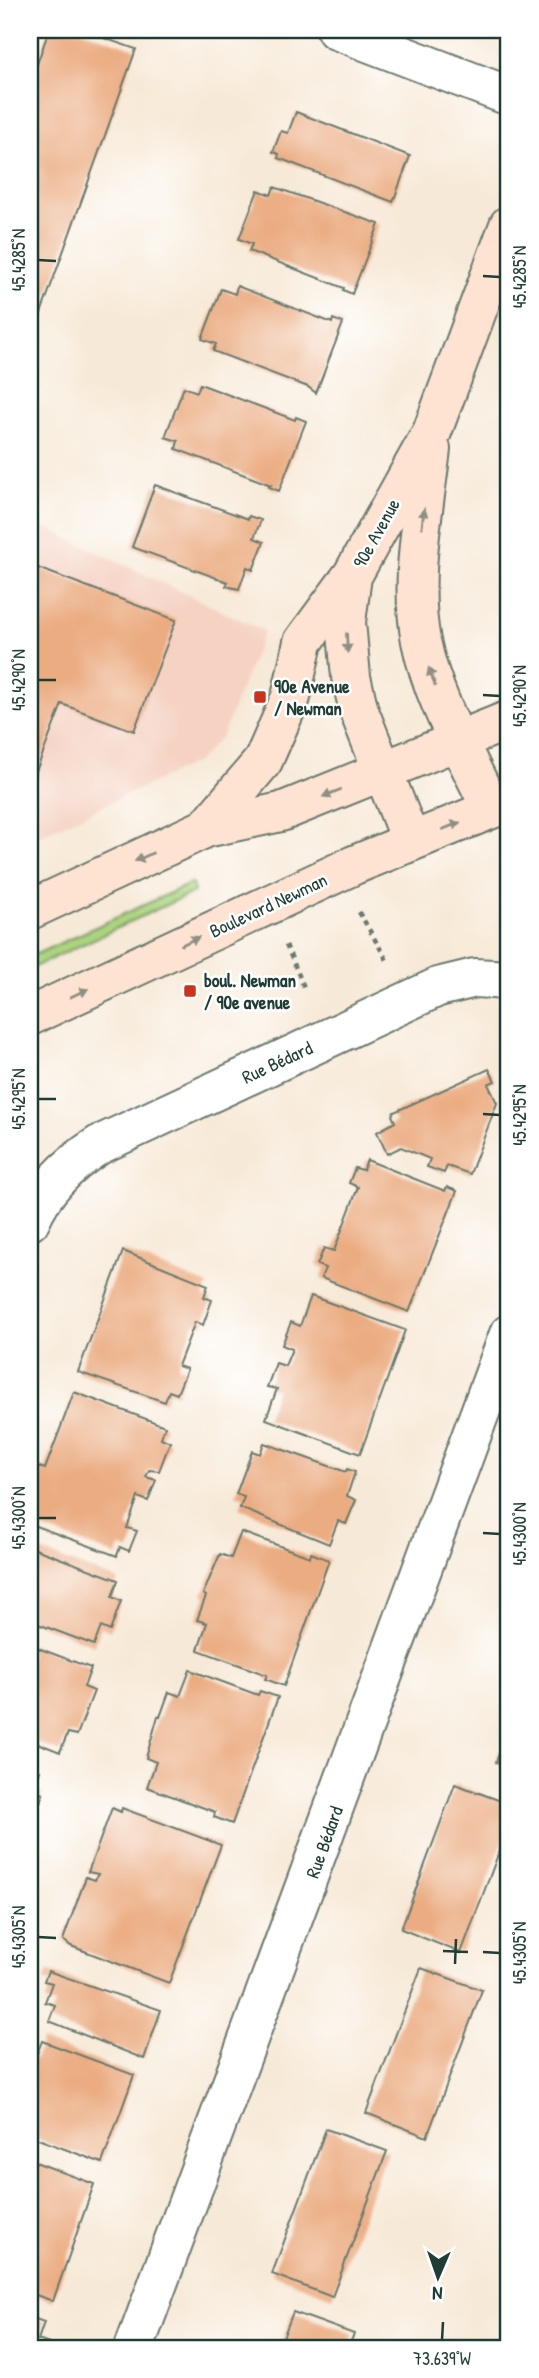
<svg xmlns="http://www.w3.org/2000/svg" width="539" height="2378" font-family="'Patrick Hand',sans-serif">
	<style>
		.built { fill: #f5d2c2 }
		.green { fill: #acd47f; stroke: #66885a; stroke-width: 2 }
		.building { fill: #ebac81 }
		.lines { fill: none; stroke-linecap: round; stroke-linejoin: round }
		.street-casing { stroke: #6b796d; stroke-width: 42 }
		.secondary-casing { stroke: #6b796d; stroke-width: 42 }
		.path { stroke: #6b796d; stroke-width: 4.5; stroke-dasharray: 5 5; stroke-linecap: butt }
		.street { stroke: #fff; stroke-width: 38 }
		.secondary { stroke: #fee3d2; stroke-width: 38 }
		.oneway { fill: #8e9083 }
		.ticks { fill: none; stroke: #1f3d34; stroke-width: 2.5 }
		.poi-dot { fill: #c8321e; stroke: #fff; stroke-width: 2.5 }
		.labels { text-anchor: middle; dominant-baseline: central; stroke-width: 5; stroke-linejoin: round; paint-order: stroke }
		.street-label { font-size: 19px; fill: #1f3d34; stroke: #fff }
		.poi-label { font-size: 19px; font-weight: bold; fill: #1f3d34; stroke: #fff; text-anchor: start }
		.neatline { fill: none; stroke: #1f3d34; stroke-width: 2.5 }
		.ticks-label { font-size: 18px; text-anchor: middle; fill: #1f3d34 }
	</style>
	<rect width="100%" height="100%" fill="#fff"/>
	<filter id="ink" filterUnits="userSpaceOnUse"><feTurbulence type="fractalNoise" baseFrequency=".0143" numOctaves="2"/><feDisplacementMap in="SourceGraphic" scale="14" xChannelSelector="R" yChannelSelector="G"/><feConvolveMatrix kernelMatrix="1 2 1 2 8 2 1 2 1" color-interpolation-filters="sRGB"/></filter>
	<filter id="wash" filterUnits="userSpaceOnUse"><feTurbulence type="fractalNoise" baseFrequency=".00686" numOctaves="4" result="noise"/><feDisplacementMap in="SourceGraphic" scale="28" xChannelSelector="R" yChannelSelector="G"/><feGaussianBlur stdDeviation="1.57" result="paint"/><feColorMatrix in="noise" values="0 0 0 0 0 0 0 0 0 0 0 0 0 0 0 0 0 1.4 0 .05"/><feComposite in="paint" operator="in"/></filter>
	<g filter="url(#wash)">
		<rect width="100%" height="100%" fill="#f7e9d7"/>
		<!-- built -->
		<path class="built" d="M30,520L264,631L222,736L197,762L30,840Z"/>
		<!-- green -->
		<path class="green" d="M192,883L194,892L30,969V957Z"/>
		<g id="blocks">
			<!-- building -->
			<path class="building" d="M49,30H80L136,49L30,344V84Z
				M296,112L410,156L393,202L278,158L279,154L273,152L281,131L288,133Z
				M274,187L379,224L352,294L343,290L344,288L249,251L252,244L239,239L258,190L271,195Z
				M237,286L332,323L333,319L343,323L316,393L308,387L213,351L216,344L202,339L221,289L235,294Z
				M200,384L295,420L296,417L306,421L279,491L269,487L271,485L176,449L178,441L165,437L184,387L197,392Z
				M155,485L248,519L249,516L261,520L254,538L264,542L253,570L247,567L239,589L226,586L228,582L132,547Z
				M30,565L176,620L134,731L62,704L30,787Z
				M489,1069L495,1081L488,1084L497,1103L470,1174L447,1166L444,1173L427,1167L430,1159L401,1147L387,1154L377,1132L395,1122L392,1115L394,1112Z
				M367,1160L445,1191L447,1187L457,1191L409,1312L321,1278L325,1268L317,1265L324,1248L334,1251L358,1187L349,1183L355,1168L363,1170Z
				M123,1251L208,1285L204,1297L212,1300L203,1325L195,1322L178,1366L187,1369L177,1394L169,1391L165,1402L78,1372Z
				M311,1296L405,1330L360,1454L266,1419L277,1389L267,1387L276,1363L285,1366L292,1349L282,1345L291,1322L300,1326Z
				M74,1392L165,1426L161,1438L170,1442L159,1471L149,1470L146,1477L156,1480L148,1501L138,1497L127,1528L137,1531L129,1551L120,1547L117,1556L30,1524V1511L38,1488L30,1485L37,1466L45,1469Z
				M264,1443L346,1472L347,1469L355,1472L347,1496L356,1500L346,1524L338,1521L329,1544L240,1508L244,1497L236,1494L252,1451L260,1454Z
				M241,1532L310,1557L311,1553L329,1560L284,1686L265,1679L267,1675L198,1650L207,1623L197,1620L206,1596L203,1594L220,1554L231,1558Z
				M30,1547L118,1580L112,1597L121,1601L110,1631L101,1627L94,1645L30,1621Z
				M30,1645L91,1668L84,1687L94,1691L77,1735L68,1733L60,1752L30,1740Z
				M190,1670L258,1695L260,1691L278,1697L232,1824L214,1817L215,1812L147,1787L156,1762L146,1758L158,1716L160,1717L169,1692L180,1696Z
				M509,1727V1767L496,1762Z
				M30,1767L40,1771L33,1791L43,1794L35,1816L30,1814Z
				M455,1784L509,1804V1825L461,1953L401,1929Z
				M112,1808L121,1812L122,1808L221,1845L169,1983L71,1946L63,1940L86,1877L95,1880L98,1874L88,1872Z
				M421,1968L482,1990L427,2137L366,2113Z
				M48,1971L161,2010L144,2059L49,2021L55,2005L45,2002L52,1983L44,1981Z
				M42,2041L134,2075L102,2163L30,2136V2057L35,2059Z
				M326,2129L387,2151L332,2297L272,2274Z
				M30,2160L94,2184L53,2301L30,2293Z
				M293,2312L354,2334L348,2348H279Z
				M30,2317L44,2322L38,2340L49,2344L48,2348H30Z"/>
		</g>
	</g>
	<g filter="url(#ink)">
		<use href="#blocks" fill-opacity="0" stroke="#6b796d" stroke-width="2"/>
		<g class="lines">
			<defs>
				<path id="street" d="M336,30L509,96
					M30,1221C44,1188 69,1164 99,1145L438,987L475,978L509,980
					M134,2348L509,1334"/>
				<path id="secondary" d="M431,449C424,511 409,579 421,641C433,700 466,755 491,809
					M206,828L263,761L291,697L303,642L351,577
					M411,842L359,711L351,677L346,622L352,576L432,432L509,225
					M30,910L206,828L281,812L509,720
					M30,1016L354,865L509,802"/>
			</defs>
			<!-- street casing -->
			<use href="#street" class="street-casing"/>
			<!-- secondary casing -->
			<use href="#secondary" class="secondary-casing"/>
			<!-- path -->
			<path class="path" d="M359,912L388,962
				M286,945L304,987"/>
			<!-- street -->
			<use href="#street" class="street"/>
			<!-- secondary -->
			<use href="#secondary" class="secondary"/>
		</g>
		<!-- one-way arrows -->
		<defs><path id="oneway-solid" d="M-6-.8H1V-3.2L6.5 0L1 3.2V.8H-6Z" transform="scale(1.75)"/></defs>
		<g class="oneway">
			<use href="#oneway-solid" transform="translate(423 518) rotate(-84)"/>
			<use href="#oneway-solid" transform="translate(347 643) rotate(87)"/>
			<use href="#oneway-solid" transform="translate(432 677) rotate(-110)"/>
			<use href="#oneway-solid" transform="translate(332 793) rotate(158)"/>
			<use href="#oneway-solid" transform="translate(451 826) rotate(-22)"/>
			<use href="#oneway-solid" transform="translate(144 857) rotate(155)"/>
			<use href="#oneway-solid" transform="translate(190 941) rotate(-25)"/>
			<use href="#oneway-solid" transform="translate(79 993) rotate(-25)"/>
		</g>
	</g>
	<!-- ticks -->
	<path class="ticks" d="M38,260L56,261M483,276L500,277M38,680H56M483,695L500,696M38,1099H56M483,1114L500,1115M38,1518H56M483,1533L500,1534M38,1937L56,1938M443,1951L468,1952M483,1952L500,1953M455,1964L456,1939M442,2340L443,2322"/>
	<!-- markers -->
	<g class="poi-dot">
		<rect x="253" y="690" width="14" height="14" rx="3.5"/>
		<rect x="183" y="984" width="14" height="14" rx="3.5"/>
	</g>
	<g class="labels">
		<!-- street labels -->
		<g class="street-label">
			<text transform="translate(376 533) rotate(-61)">90e Avenue</text>
			<text transform="translate(268 905) rotate(-25)">Boulevard Newman</text>
			<text transform="translate(277 1062) rotate(-25)">Rue Bédard</text>
			<text transform="translate(324 1842) rotate(-70)">Rue Bédard</text>
		</g>
		<!-- poi labels -->
		<g class="poi-label">
			<text x="274" y="686">90e Avenue<tspan x="274" dy="22">/ Newman</tspan></text>
			<text x="204" y="980">boul. Newman<tspan x="204" dy="22">/ 90e avenue</tspan></text>
		</g>
	</g>
	<!-- margin -->
	<rect width="539" height="2378" fill="none" stroke="#fff" stroke-width="77"/>
	<!-- north arrow -->
	<g transform="translate(438 2277) rotate(182)" stroke="#ffffff" stroke-width="5" paint-order="stroke">
	<path d="M0-5L12 26L0 18L-12 26Z" fill="#1f3d34"/>
	<text y="-10" font-size="19" font-weight="bold" text-anchor="middle" fill="#1f3d34">N</text>
	</g>
	<rect x="38" y="38" width="462" height="2302" class="neatline"/>
	<g class="ticks-label">
		<text transform="translate(19 260) rotate(-90)" y="6">45.4285°N</text>
		<text transform="translate(520 277) rotate(-90)" y="6">45.4285°N</text>
		<text transform="translate(19 680) rotate(-90)" y="6">45.4290°N</text>
		<text transform="translate(520 696) rotate(-90)" y="6">45.4290°N</text>
		<text transform="translate(19 1099) rotate(-90)" y="6">45.4295°N</text>
		<text transform="translate(520 1115) rotate(-90)" y="6">45.4295°N</text>
		<text transform="translate(19 1518) rotate(-90)" y="6">45.4300°N</text>
		<text transform="translate(520 1534) rotate(-90)" y="6">45.4300°N</text>
		<text transform="translate(19 1937) rotate(-90)" y="6">45.4305°N</text>
		<text transform="translate(520 1953) rotate(-90)" y="6">45.4305°N</text>
		<text x="442" y="2365">73.639°W</text>
	</g>
</svg>
